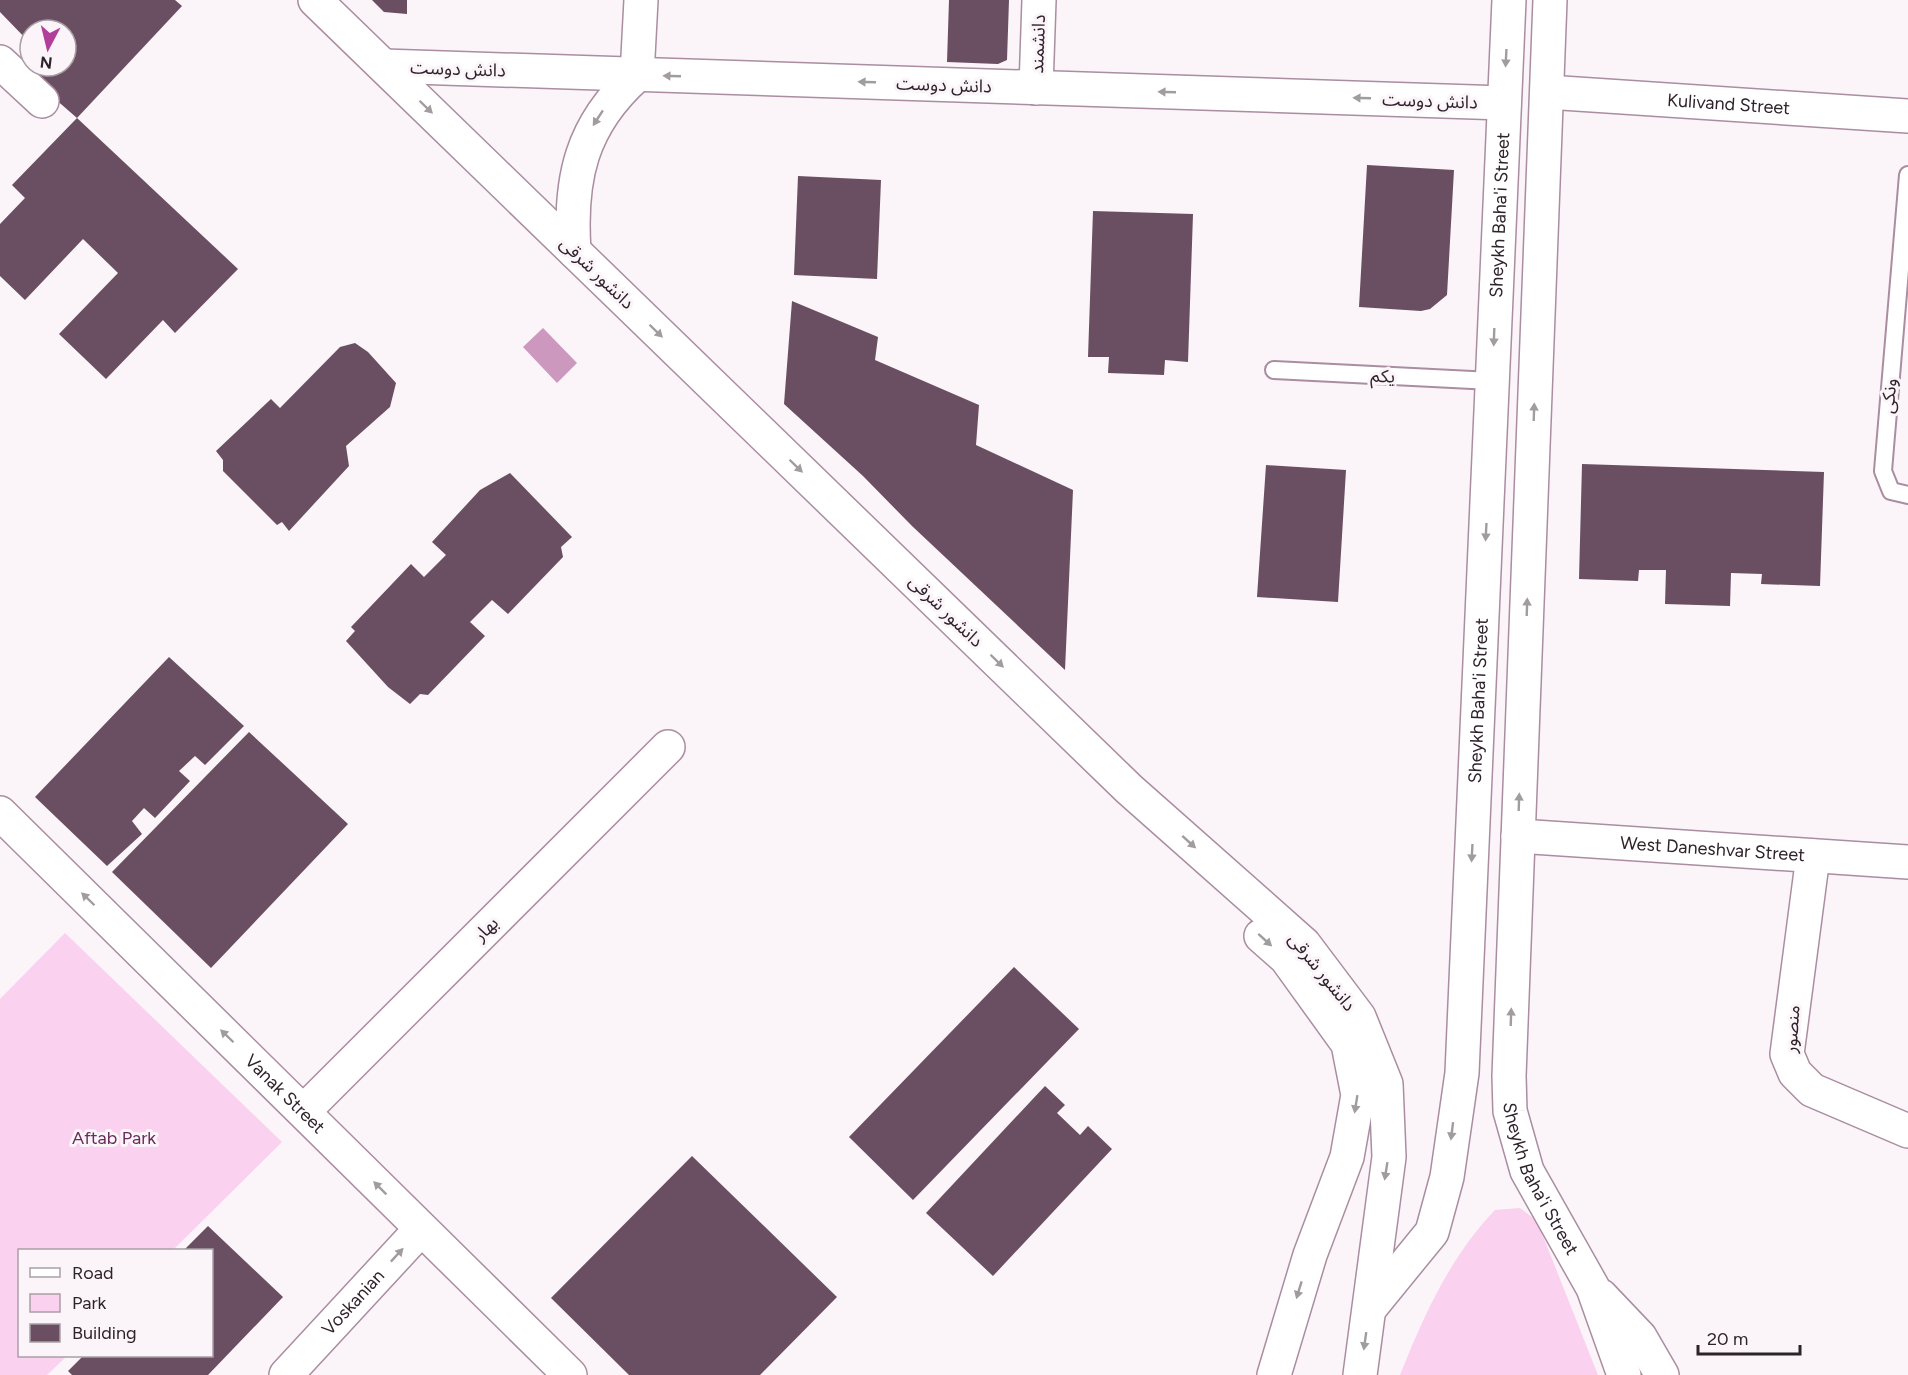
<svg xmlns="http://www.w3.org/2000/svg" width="1908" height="1375" font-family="Figtree,'Noto Sans Arabic',sans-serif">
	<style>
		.green { fill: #fad1ee }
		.water { fill: #cc98bd }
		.building { fill: #694f61 }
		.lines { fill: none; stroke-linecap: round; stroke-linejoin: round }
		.service-casing { stroke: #aa8da1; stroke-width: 20 }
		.minor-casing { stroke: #aa8da1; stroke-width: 36 }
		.tertiary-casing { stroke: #aa8da1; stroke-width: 36 }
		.secondary-casing { stroke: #aa8da1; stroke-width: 36 }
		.service { stroke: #fff; stroke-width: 16 }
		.minor { stroke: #fff; stroke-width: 33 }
		.tertiary { stroke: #fff; stroke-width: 33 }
		.secondary { stroke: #fff; stroke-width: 33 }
		.oneway { fill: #a19ca0 }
		.labels { text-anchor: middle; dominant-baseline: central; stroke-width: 6; stroke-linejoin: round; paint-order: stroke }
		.street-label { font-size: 18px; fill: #2f232b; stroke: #fbf4f9 }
		.park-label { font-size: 18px; fill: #692b5b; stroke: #fbf4f9 }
	</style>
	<rect width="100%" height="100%" fill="#fbf4f9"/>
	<!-- green -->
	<path class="green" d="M65,933L282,1142L173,1250H20V1356H67L47,1375H0V999Z
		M1520,1208L1537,1221L1598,1375H1400C1424,1315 1450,1257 1495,1210Z"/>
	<!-- water -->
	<path class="water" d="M543,328L577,363L557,383L523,347Z"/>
	<!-- building -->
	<path class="building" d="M0,0H175L182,6L77,118L23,71L30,62V66H66V30H30V43L0,12Z
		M372,0H407V14L384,12Z
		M949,0H1009L1007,60L998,64L947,62Z
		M77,118L238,269L175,333L163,320L106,379L59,334L118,273L83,239L25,300L0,276V224L25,198L12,185Z
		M1367,165L1454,170L1447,295L1430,309L1421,311L1359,307Z
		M798,176L881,180L877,279L794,275Z
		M1093,211L1193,214L1188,362L1165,360L1164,375L1108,373L1109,357H1088Z
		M792,301L878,337L875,360L979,405L976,445L1073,490L1065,670L912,526L863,476L784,404Z
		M355,343L368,352L396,383L390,407L346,446L349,466L289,531L282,522L277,525L223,471V460L216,451L271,399L280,408L340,347Z
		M1582,464L1824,472L1820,586L1761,584L1762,574L1731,573L1730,606L1665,604L1666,570H1639L1638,581L1579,579Z
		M1266,465L1346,470L1338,602L1257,597Z
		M510,473L572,537L561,547L563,557L508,614L492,600L470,622L485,636L428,695L420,694L410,704L388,687L346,641L355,631L351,627L411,564L424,577L446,555L432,542L480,490Z
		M169,657L244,726L205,765L195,756L179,771L190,781L155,818L144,808L132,821L142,834L107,866L35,797Z
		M249,732L348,824L211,968L112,872Z
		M1014,967L1079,1029L913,1200L849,1137Z
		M1045,1086L1065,1105L1057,1113L1080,1135L1088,1126L1112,1149L993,1276L926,1213Z
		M692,1156L837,1297L760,1375H629L551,1298Z
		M208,1226L283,1297L208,1375H72L68,1371L83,1356H212V1250H184Z"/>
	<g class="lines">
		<defs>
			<path id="service" d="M1908,175L1883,471L1891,491L1908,495
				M1274,370L1492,381"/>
			<g id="minor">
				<path d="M0,62L42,101"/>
				<path d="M384,66L1504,103"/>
				<path d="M1036,88L1039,0"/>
				<path id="s1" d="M1547,92L1908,116"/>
				<path d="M574,251C569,179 581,125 637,75L641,0"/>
				<path id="s2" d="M1518,836L1908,862"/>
				<path d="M1813,856L1787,1054L1795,1073L1812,1090L1908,1131"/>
				<path d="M304,1111L668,747"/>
			</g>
			<g id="tertiary">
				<path id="s3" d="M286,1375L421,1229"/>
			</g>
			<g id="secondary">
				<path d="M315,0L1129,789L1304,944L1359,1017L1386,1084L1389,1157L1360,1375"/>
				<path id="s4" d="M1550,0L1509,1076L1510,1111L1527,1171L1593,1288L1624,1375"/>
				<path id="s5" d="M0,813L570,1375"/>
				<path d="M1261,936L1286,958L1348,1044L1358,1095L1347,1157L1310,1255L1274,1375"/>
				<path d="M1601,1296L1640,1337L1662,1375"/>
				<path id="s6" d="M1370,1308L1432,1232L1447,1177L1462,1073L1509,0"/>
			</g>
		</defs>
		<!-- service casing -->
		<use href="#service" class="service-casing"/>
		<!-- minor casing -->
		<use href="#minor" class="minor-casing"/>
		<!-- tertiary casing -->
		<use href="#tertiary" class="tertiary-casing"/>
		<!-- secondary casing -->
		<use href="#secondary" class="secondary-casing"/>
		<!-- service -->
		<use href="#service" class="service"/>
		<!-- minor -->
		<use href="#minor" class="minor"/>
		<!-- tertiary -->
		<use href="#tertiary" class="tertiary"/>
		<!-- secondary -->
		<use href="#secondary" class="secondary"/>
	</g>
	<!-- one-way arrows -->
	<defs><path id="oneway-solid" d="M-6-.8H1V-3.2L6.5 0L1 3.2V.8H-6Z" transform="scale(1.5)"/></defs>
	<g class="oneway">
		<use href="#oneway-solid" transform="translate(1506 58) rotate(93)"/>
		<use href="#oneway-solid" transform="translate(672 76) rotate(-178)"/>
		<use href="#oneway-solid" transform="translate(867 82) rotate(-178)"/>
		<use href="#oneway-solid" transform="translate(1167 92) rotate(-178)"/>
		<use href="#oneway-solid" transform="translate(1362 98) rotate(-178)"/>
		<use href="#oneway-solid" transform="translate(426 107) rotate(44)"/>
		<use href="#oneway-solid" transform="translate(598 118) rotate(123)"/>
		<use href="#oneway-solid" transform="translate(656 331) rotate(44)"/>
		<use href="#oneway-solid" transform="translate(1494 337) rotate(92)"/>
		<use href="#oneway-solid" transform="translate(1534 412) rotate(-88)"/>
		<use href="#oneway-solid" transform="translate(796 466) rotate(44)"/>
		<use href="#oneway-solid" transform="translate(1486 532) rotate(93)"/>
		<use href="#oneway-solid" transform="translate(1527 607) rotate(-88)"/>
		<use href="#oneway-solid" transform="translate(997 661) rotate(44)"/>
		<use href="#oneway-solid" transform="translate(1519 802) rotate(-88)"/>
		<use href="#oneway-solid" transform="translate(1189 842) rotate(42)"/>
		<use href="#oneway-solid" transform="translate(1472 853) rotate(93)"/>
		<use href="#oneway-solid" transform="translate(88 899) rotate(-136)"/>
		<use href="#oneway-solid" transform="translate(1265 940) rotate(42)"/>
		<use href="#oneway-solid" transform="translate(1511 1017) rotate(-88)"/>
		<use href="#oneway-solid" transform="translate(227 1036) rotate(-136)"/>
		<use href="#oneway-solid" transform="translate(1356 1104) rotate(99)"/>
		<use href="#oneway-solid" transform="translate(1452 1131) rotate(97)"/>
		<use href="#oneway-solid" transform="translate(1386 1171) rotate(99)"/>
		<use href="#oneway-solid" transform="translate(380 1188) rotate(-135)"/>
		<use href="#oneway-solid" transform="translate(397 1255) rotate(-47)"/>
		<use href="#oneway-solid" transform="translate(1299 1290) rotate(107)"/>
		<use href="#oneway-solid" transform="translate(1365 1341) rotate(98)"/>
	</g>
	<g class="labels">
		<!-- street labels -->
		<g class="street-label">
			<text transform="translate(1038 44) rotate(-88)">دانشمند</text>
			<text transform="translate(458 69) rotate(2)">دانش دوست</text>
			<text transform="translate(944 85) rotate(2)">دانش دوست</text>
			<text transform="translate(1430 101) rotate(2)">دانش دوست</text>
			<text stroke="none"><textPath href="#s1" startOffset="182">Kulivand Street</textPath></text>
			<text stroke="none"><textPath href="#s6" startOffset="1119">Sheykh Baha'i Street</textPath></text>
			<text transform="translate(597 273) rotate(44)">دانشور شرقی</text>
			<text transform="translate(1383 376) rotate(3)">یکم</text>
			<text transform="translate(1889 396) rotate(-85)">ونکی</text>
			<text transform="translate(946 611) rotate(44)">دانشور شرقی</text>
			<text stroke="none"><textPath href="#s6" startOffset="633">Sheykh Baha'i Street</textPath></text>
			<text stroke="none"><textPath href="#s2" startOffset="195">West Daneshvar Street</textPath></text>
			<text transform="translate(486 929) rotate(-45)">بهار</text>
			<text transform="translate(1322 972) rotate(51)">دانشور شرقی</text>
			<text transform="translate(1792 1029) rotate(-86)">منصور</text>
			<text stroke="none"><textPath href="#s5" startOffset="400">Vanak Street</textPath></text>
			<text stroke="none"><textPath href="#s4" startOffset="1186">Sheykh Baha'i Street</textPath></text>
			<text stroke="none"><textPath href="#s3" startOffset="99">Voskanian</textPath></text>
		</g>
		<!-- park labels -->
		<g class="park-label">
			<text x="114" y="1138">Aftab Park</text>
		</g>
	</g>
	<!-- legend -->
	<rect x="18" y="1249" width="195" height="108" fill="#fbf4f9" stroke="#a9a0a7" stroke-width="1.5"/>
	<rect x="30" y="1268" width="30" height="9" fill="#ffffff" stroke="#a9a0a7" stroke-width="1.5"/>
	<text x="72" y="1279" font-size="18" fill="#2f232b">Road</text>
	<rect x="30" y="1294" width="30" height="18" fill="#fad1ee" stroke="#a9a0a7" stroke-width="1.5"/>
	<text x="72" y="1309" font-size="18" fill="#2f232b">Park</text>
	<rect x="30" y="1324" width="30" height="18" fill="#694f61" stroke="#a9a0a7" stroke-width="1.5"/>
	<text x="72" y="1339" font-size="18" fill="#2f232b">Building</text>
	<!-- north arrow -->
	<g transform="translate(48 48) rotate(187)"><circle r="28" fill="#fbf4f9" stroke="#a9a0a7" stroke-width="1.5"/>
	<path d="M0-4.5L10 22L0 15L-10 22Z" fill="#b13f99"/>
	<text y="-9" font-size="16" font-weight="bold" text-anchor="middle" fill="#2f232b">N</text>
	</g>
	<!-- scale -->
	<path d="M1698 1345v9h102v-9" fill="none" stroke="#2f232b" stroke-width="3"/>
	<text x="1707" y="1345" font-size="18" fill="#2f232b" stroke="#fbf4f9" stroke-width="4.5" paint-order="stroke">20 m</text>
</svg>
